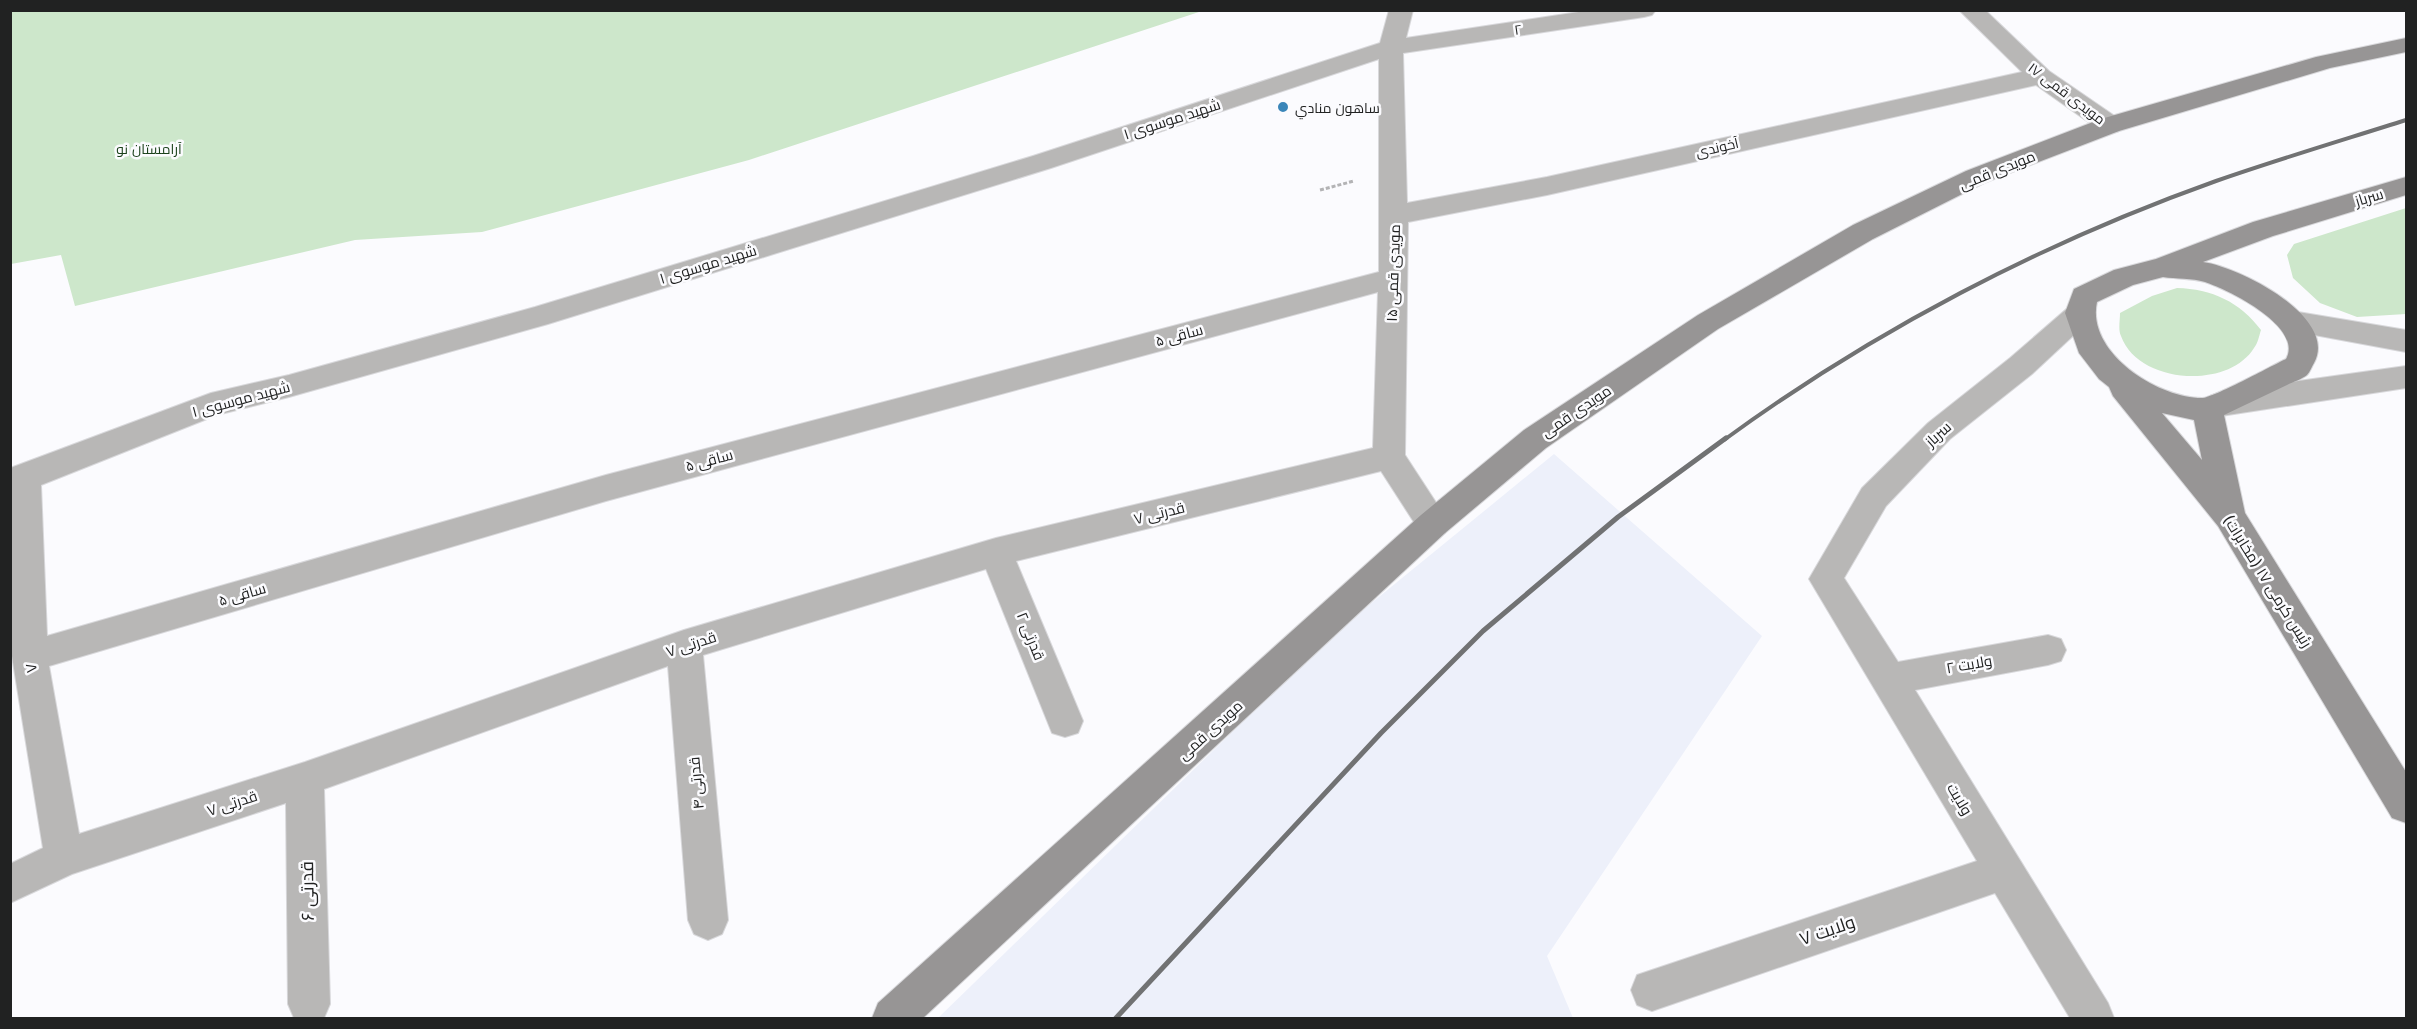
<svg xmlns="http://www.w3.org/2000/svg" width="2417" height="1029" font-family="Inter,Cairo,sans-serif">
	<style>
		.built { fill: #edf0fa }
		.green { fill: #cde7cb }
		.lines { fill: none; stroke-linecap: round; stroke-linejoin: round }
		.street-casing { stroke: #d8d8db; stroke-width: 2 }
		.secondary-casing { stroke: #d8d8db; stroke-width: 2 }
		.path { stroke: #b3b3b5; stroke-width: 3; stroke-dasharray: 4 2; stroke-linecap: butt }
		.street { fill: #b8b7b6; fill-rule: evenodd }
		.secondary { fill: #979595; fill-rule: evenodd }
		.rail-far1 { stroke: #717273; stroke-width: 4 }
		.rail { stroke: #717273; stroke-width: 5 }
		.poi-dot { fill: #3a86b9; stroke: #fbfbfe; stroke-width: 2 }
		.labels { text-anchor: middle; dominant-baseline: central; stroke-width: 5; stroke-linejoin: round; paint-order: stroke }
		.far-street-label { font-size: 14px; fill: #212222; stroke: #fbfbfe }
		.far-poi-label { font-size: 14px; fill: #212222; stroke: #fbfbfe; text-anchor: start }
		.far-park-label { font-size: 14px; fill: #1a411a; stroke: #fbfbfe }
		.street-label { font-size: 15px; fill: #212222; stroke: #fbfbfe }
		.near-street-label { font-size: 18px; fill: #212222; stroke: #fbfbfe }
	</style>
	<rect width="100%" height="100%" fill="#fbfbfe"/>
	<!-- built -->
	<path class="built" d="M1554,454L1762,636L1547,956L1573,1018H938L1331,636Z"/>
	<!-- green -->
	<path class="green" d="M11,10H1202V11L749,160L482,232L355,240L75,306L61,255L11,264Z
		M2406,208V314L2357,317L2320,303L2293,278L2287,255L2294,244Z
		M2177,288C2212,289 2240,302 2261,330C2259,336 2258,343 2254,348C2228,390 2138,384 2121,336C2118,330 2120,321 2120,313L2152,296Z"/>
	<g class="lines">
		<defs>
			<path id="street" d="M1389,10H1413L1406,38L1592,10H1656L1652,15L1644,17L1403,53L1407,203L1547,177L2022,72L1959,10H1985L2049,71L2119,119L2123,125L2119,131L2110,133L2101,131L2036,85L1547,195L1408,222L1405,455L1450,524L1445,533L1433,537L1421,533L1381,471L1016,561L1083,721L1078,733L1065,737L1052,733L986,569L703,655L728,920L722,934L708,940L694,934L688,920L668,666L324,789L330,1004L324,1018H294L288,1004L286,803L72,874L10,903V864L43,848L12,656L10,469L13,467L211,393L289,375L535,307L1033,156L1380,43ZM1379,59V272L606,475L47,636L41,485L217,415L289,397L548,324L1051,168ZM1378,292L1373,448L996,538L684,630L305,762L79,834L49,666L606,501Z
				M2080,303L2090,306L2095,313L2090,320L2032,374L1950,439L1886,506L1844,578L1898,662L2048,635L2061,639L2066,650L2061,661L2048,665L1915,690L2108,1003L2114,1018H2070L1995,893L1652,1011L1637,1005L1631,990L1637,975L1977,861L1809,579L1862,488L1928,423L2010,358L2070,306Z
				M2292,311L2406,330V352L2282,329L2277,322L2282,315Z
				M2406,366V388L2221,416L2210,412L2206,404L2210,396L2221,392Z"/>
			<path id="secondary" d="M2406,38V52L2330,68L2119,131L1984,183L1873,239L1718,329L1546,448L1445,533L923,1018H872L878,1003L1421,515L1524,430L1698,315L1853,225L1966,171L2101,119L2316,57Z
				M2406,177V195L2273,236L2203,262C2239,267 2339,317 2314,363C2312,366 2310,372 2307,375C2302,379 2293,382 2287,385C2266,395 2245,405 2224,415L2245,513L2406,772V823L2392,818L2218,526L2113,396L2109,387L2099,379L2079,353L2065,313L2074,289L2114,270L2156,259L2253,222ZM2163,277C2176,279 2192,278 2205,282C2229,290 2304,327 2286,359C2271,366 2213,398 2202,398C2157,398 2086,352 2097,302L2133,285ZM2162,413L2194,420L2202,460Z"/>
		</defs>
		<!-- street casing -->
		<use href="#street" class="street-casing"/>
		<!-- secondary casing -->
		<use href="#secondary" class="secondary-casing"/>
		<!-- path -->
		<path class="path" d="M1320,190L1354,181"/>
		<!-- street -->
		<use href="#street" class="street"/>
		<!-- secondary -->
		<use href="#secondary" class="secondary"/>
		<!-- rail-far1 -->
		<path class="rail-far1" d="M1724,440C1873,331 2042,243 2216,181C2279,159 2343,140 2406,120"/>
		<!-- rail -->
		<path class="rail" d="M1116,1018L1381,733L1483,631L1618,517L1726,438"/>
	</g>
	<!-- markers -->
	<circle class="poi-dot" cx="1283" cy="107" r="6"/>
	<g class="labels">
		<!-- far-street labels -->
		<g class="far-street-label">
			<text transform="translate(1518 29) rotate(-8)">۲</text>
			<text transform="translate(2067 93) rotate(37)">مویدی قمی ۱۷</text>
			<text transform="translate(1717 147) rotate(-13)">آخوندی</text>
		</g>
		<!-- far-poi labels -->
		<g class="far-poi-label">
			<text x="1295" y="107">ساهون منادي</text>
		</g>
		<!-- far-park labels -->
		<g class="far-park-label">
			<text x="149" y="148">آرامستان نو</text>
		</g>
		<!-- street labels -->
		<g class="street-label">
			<text transform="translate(1172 119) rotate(-18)">شهید موسوی ۱</text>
			<text transform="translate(1997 170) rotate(-22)">مویدی قمی</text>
			<text transform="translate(2369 197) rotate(-17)">سرباز</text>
			<text transform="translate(708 264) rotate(-17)">شهید موسوی ۱</text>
			<text transform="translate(1393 273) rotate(-88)">مویدی قمی ۱۵</text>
			<text transform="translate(1179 335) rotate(-15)">ساقی ۵</text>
			<text transform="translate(241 399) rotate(-15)">شهید موسوی ۱</text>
			<text transform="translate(1576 411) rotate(-34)">مویدی قمی</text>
			<text transform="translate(1938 434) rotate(-42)">سرباز</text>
			<text transform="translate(709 460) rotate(-15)">ساقی ۵</text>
			<text transform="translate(1159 513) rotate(-14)">قدرتی ۷</text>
			<text transform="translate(2268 581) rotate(58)">رئیس کرمی ۱۷ (مخابرات)</text>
			<text transform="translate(242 594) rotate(-16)">ساقی ۵</text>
			<text transform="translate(1031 636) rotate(68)">قدرتی ۲</text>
			<text transform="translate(691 644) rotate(-18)">قدرتی ۷</text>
			<text transform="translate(1969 664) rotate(-10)">ولایت ۲</text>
			<text transform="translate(32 668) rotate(80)">۸</text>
			<text transform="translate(1210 730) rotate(-42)">مویدی قمی</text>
			<text transform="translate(696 783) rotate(-95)">قدرتی ۴</text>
			<text transform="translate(1960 799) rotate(59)">ولایت</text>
			<text transform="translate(232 803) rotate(-18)">قدرتی ۷</text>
		</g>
		<!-- near-street labels -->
		<g class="near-street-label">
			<text transform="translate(307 891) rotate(-91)">قدرتی ۶</text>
			<text transform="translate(1827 930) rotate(-19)">ولایت ۷</text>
		</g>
	</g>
	<!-- border -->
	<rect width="2417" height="1029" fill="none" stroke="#212222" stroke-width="24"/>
</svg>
